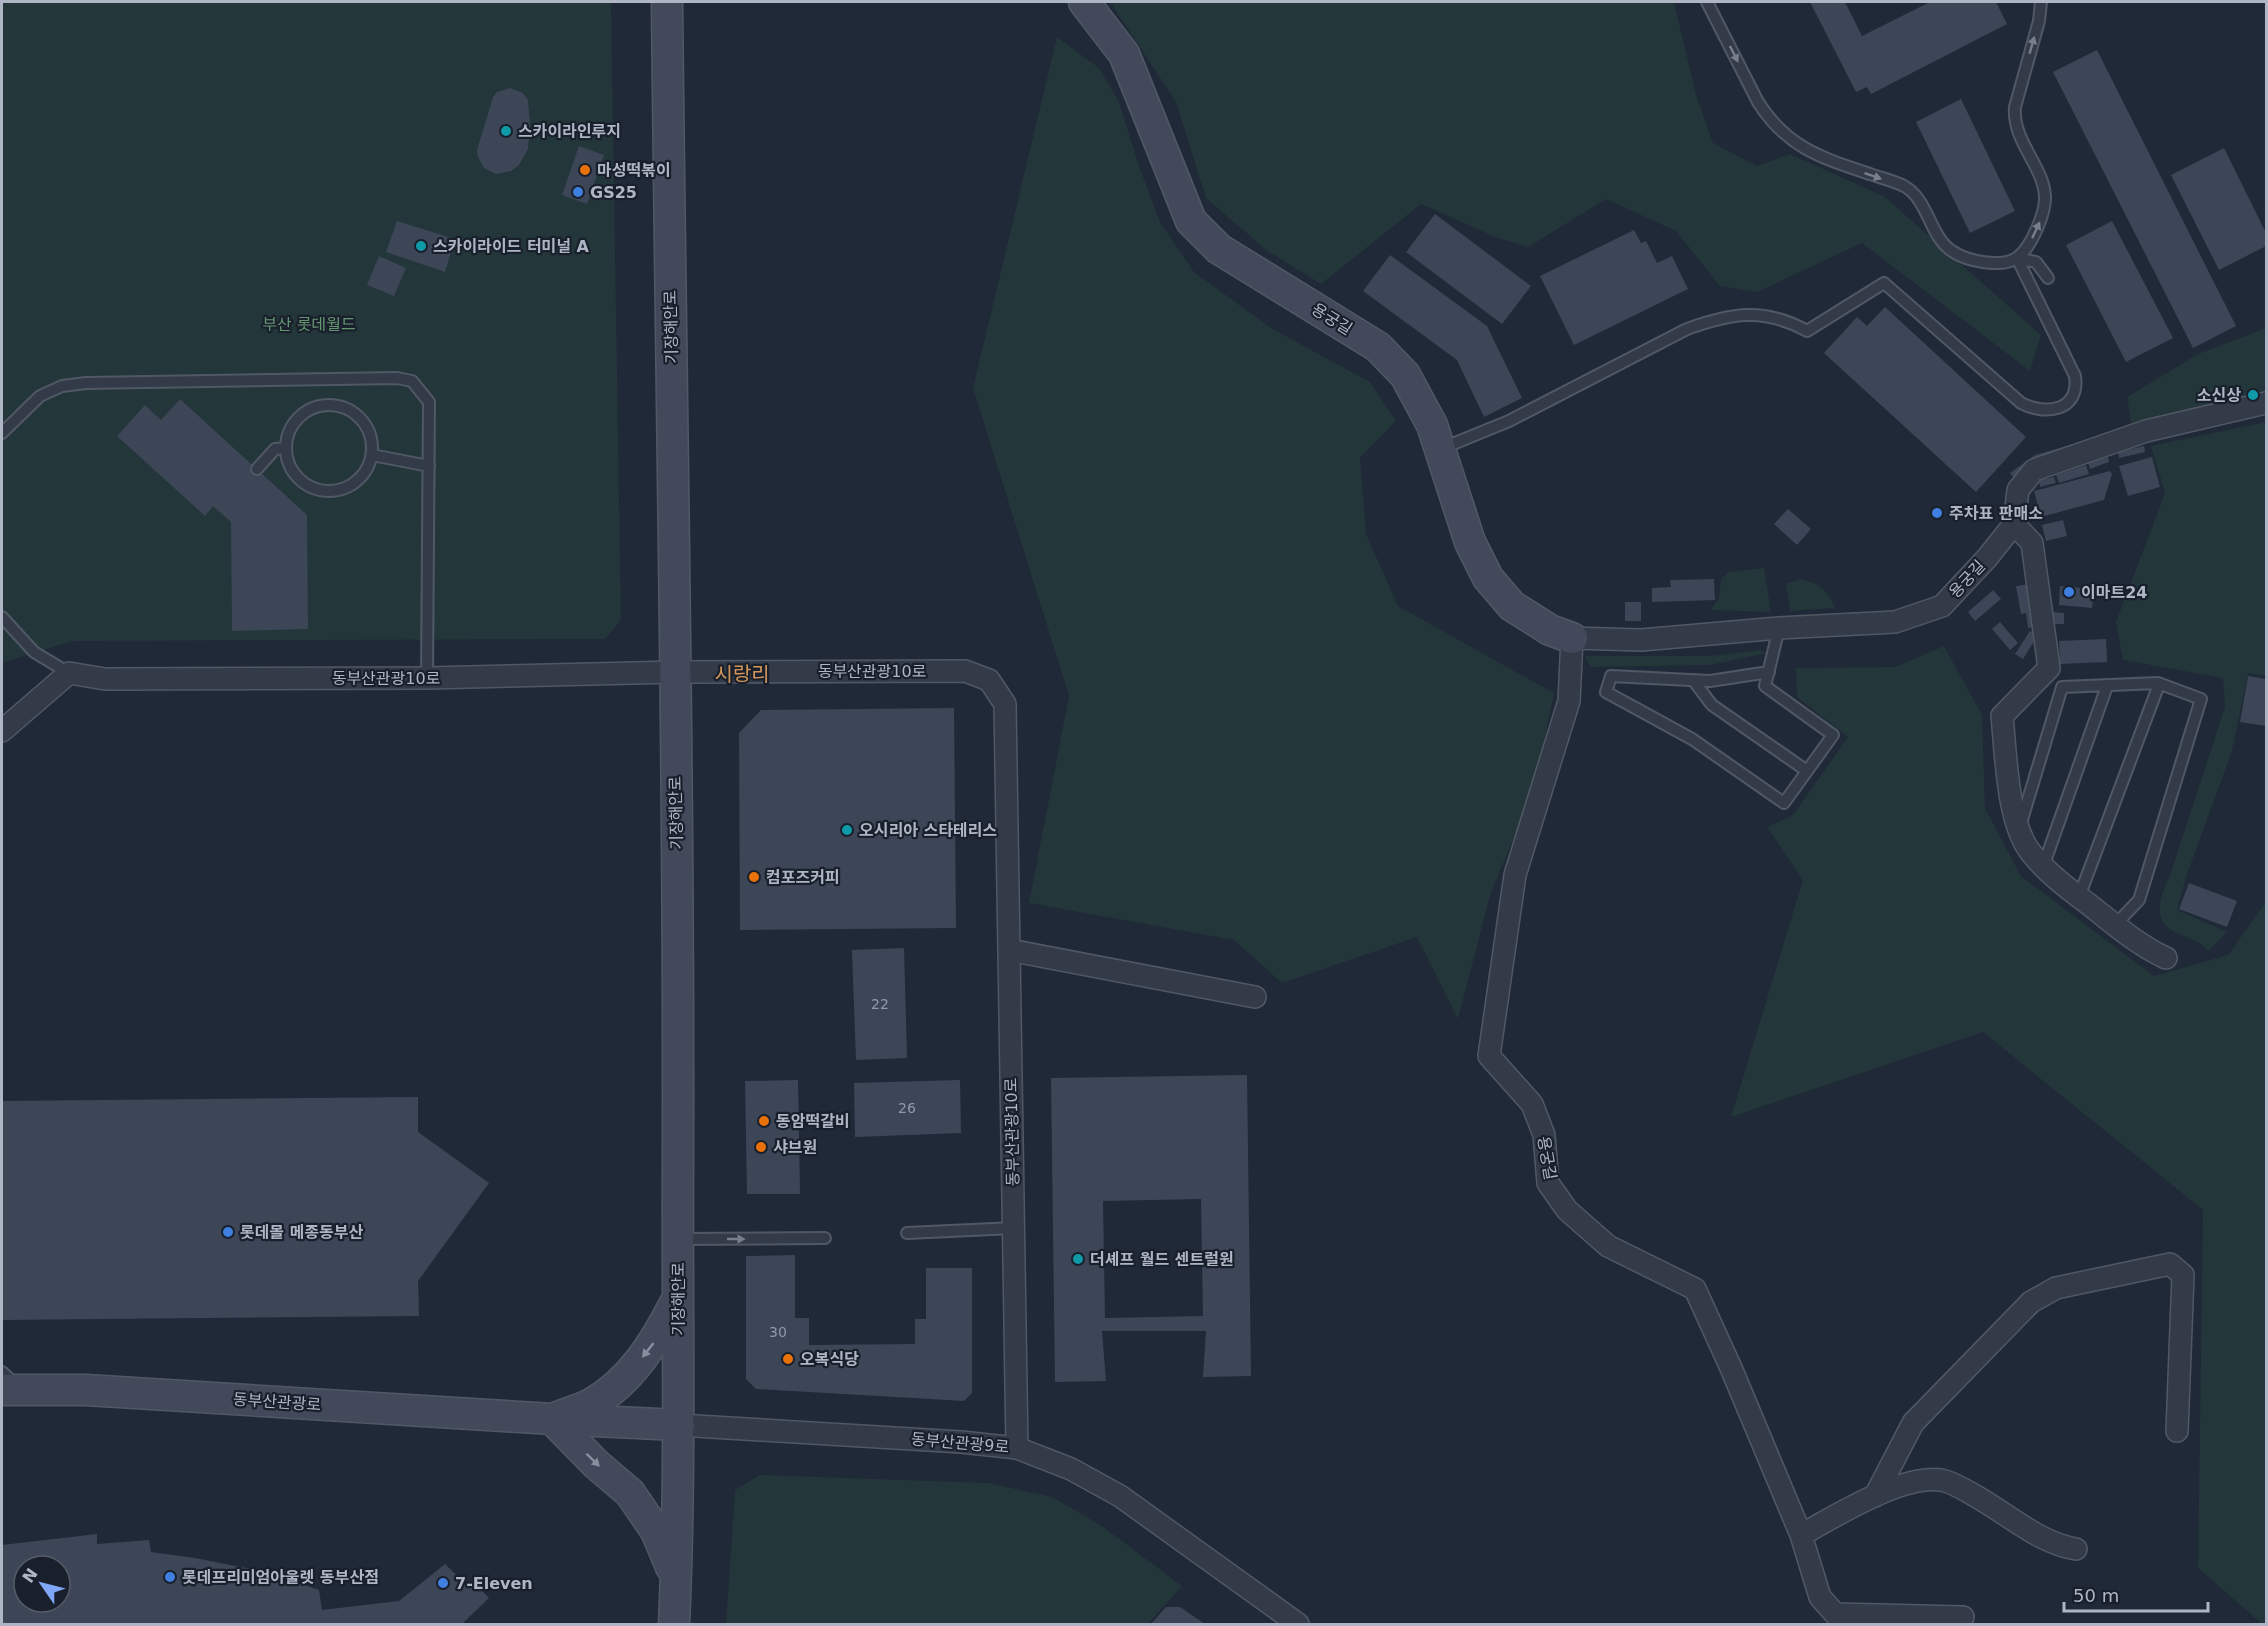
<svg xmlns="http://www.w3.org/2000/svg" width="2268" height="1626" font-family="'DejaVu Sans','Noto Sans KR',sans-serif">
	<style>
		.green { fill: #233639 }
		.building { fill: #3c4657; fill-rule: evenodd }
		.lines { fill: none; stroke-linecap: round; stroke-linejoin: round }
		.lane-casing { stroke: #515865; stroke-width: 14 }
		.street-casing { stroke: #515865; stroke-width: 24 }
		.secondary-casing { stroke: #515865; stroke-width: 33 }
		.lane { stroke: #343b48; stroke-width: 10 }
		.street { stroke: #343b48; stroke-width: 21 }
		.secondary { stroke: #42495b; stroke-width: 30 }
		.oneway { fill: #777e8c }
		.oneway2 { fill: #888f9f }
		.culture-dot { fill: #0f9aa8; stroke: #19202c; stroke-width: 2 }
		.food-dot { fill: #e8710a; stroke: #19202c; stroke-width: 2 }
		.shop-dot { fill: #3f7fe0; stroke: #19202c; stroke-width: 2 }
		.labels { text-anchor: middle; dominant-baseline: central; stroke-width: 4.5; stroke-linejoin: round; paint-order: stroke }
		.number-label { font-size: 14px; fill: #9299a9 }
		.poi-label { font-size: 16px; font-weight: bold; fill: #aeb5c4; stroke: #19202c; text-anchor: start }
		.street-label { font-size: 16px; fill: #aeb5c4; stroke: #19202c }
		.park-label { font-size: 16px; fill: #669573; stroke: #19202c }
		.quarter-label { font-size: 20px; fill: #d2965b; stroke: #19202c }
	</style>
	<rect width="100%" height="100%" fill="#202937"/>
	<!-- green -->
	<path class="green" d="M2,2H611L621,620L605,639L72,641L2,663Z
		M1110,2H1674L1696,95L1713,143L1757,166L1790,154L1885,197L2041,335L2030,371L1862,243L1757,292L1720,286L1676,231L1606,199L1528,247L1495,237L1421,204L1321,284L1266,250L1206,198L1176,102Z
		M1057,37L1099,68L1119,102L1139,166L1160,222L1194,272L1271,328L1370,382L1396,421L1360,458L1366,534L1398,606L1554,693L1534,790L1491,892L1458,1019L1417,937L1282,983L1234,940L1029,903L1069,696L973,388Z
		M2266,328V396L2132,427L2127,397L2198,354Z
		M2266,422V676L2248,673L2232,751L2186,877L2177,910L2227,932L2208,951C2199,938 2184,938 2171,930C2152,918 2161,893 2169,878L2225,707L2223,678L2123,660L2116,622L2165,493L2151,446Z
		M1764,568L1771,612L1710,610L1719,598L1721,579L1728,572Z
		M1800,579C1818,582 1829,591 1835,608L1790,611L1786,584Z
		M1944,646L1982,715L1985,808L2021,876L2154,976L2228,955L2266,902V1624H2262L2198,1568L2203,1210L1983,1032L1731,1117L1803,880L1767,827L1793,815L1848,737L1797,697L1796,668L1895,667Z
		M1760,650L1767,653L1710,665L1590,667L1585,656H1711Z
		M760,1475L988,1483L1052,1497L1102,1526L1182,1586L1148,1624H726L735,1490Z"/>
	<!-- building -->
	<path class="building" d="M1810,2H1845L1862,36L1930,2H1996L2007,24L1871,94L1867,87L1856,92Z
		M2097,50L2236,326L2193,348L2053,72Z
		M510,88L523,93L528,100L530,123L528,149L519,165L511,171L496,174L484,168L478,157L477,150L493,97L497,92Z
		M1961,99L2015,211L1970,233L1916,122Z
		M579,146L604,155L587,204L562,195Z
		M2224,148L2266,233V246L2219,270L2171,175Z
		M1435,214L1531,286L1502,324L1406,252Z
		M397,221L455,239L445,272L386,252Z
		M2112,221L2173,338L2126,362L2066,245Z
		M1634,230L1641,243L1646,241L1657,263L1672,256L1688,289L1574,345L1540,276Z
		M1390,255L1487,326L1522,398L1484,417L1457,360L1363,291Z
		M379,256L406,268L394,296L367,285Z
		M1885,307L2026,437L1976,492L1824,353L1857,317L1867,326Z
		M180,399L307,515L308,629L232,631L231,522L213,506L205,516L117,436L145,405L161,420Z
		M2120,431L2016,481L2010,473L2035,455Z
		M2144,446L2145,452L2119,458L2118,452Z
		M2108,457L2109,462L2090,469L2088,463Z
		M2152,457L2160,487L2128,496L2119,466Z
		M2086,465L2089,474L2059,483L2056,475Z
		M2110,471L2112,474L2104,500L2041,517L2034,491Z
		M2054,477L2056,483L2040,487L2039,480Z
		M1788,509L1811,529L1797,545L1774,524Z
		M2063,520L2067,536L2046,541L2042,525Z
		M1714,579L1715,600L1652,602V588L1671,587L1670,580Z
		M2030,584L2037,626L2028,628L2026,613L2021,614L2016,586Z
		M2060,586L2094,589L2092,608L2059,605Z
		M1993,590L2001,599L1975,621L1968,612Z
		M1625,602H1641V621H1625Z
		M2052,612L2064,613V624H2051Z
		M2000,622L2018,643L2010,650L1992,629Z
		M2030,631L2038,635L2023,659L2015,654Z
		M2106,639L2107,662L2060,664L2059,641Z
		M2248,676L2266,679V726L2240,722Z
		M954,708L956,928L740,930L739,733L761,710Z
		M2189,883L2237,901L2227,927L2179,909Z
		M904,948L907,1058L856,1060L852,950Z
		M1247,1075L1251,1376L1203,1377L1206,1331H1102L1106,1381L1055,1382L1051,1078ZM1201,1199L1203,1316L1105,1318L1103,1201Z
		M798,1080L800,1194H747L745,1081Z
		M960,1080L961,1133L855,1137L854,1083Z
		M418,1097V1132L489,1183L418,1281L419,1316L2,1320V1101Z
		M795,1255V1318H809V1345L915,1344V1319H926V1268H972V1393L964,1401L756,1389L746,1379V1256Z
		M97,1534V1544L149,1540L151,1552L195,1558L266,1572L319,1590L322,1610L399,1601L445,1564L469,1587L475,1583L489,1598L462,1624H2V1545ZM24,1566H60V1602H24Z
		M1166,1607H1180L1205,1624H1151Z"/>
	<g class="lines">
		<defs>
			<path id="lane" d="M1707,2L1758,102C1787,148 1822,158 1870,174C1881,178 1894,181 1904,186C1929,200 1929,236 1952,251C1966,261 2003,269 2018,257C2031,247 2046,213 2045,196C2043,165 2012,141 2015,107L2039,21L2041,2
				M2017,258L2036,262L2048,278
				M286 448a43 43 0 1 1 86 0a43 43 0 1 1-86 0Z
				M2,433L40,396L62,386L86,383L397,378L412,381L429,402L427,678
				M1443,448L1509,421L1687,329C1731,313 1764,307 1807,331L1884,283L2021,403C2046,416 2080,411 2075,376L2017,258
				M372,455L429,466
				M257,469L275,449L286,448
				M2,617L34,652L69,673
				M1769,672L1710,681L1611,676L1606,692L1692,739L1784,803L1833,735L1765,686L1779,628
				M1693,680L1712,705L1807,771
				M2021,823L2062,687L2158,683L2201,699L2139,900L2115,925
				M2043,867L2107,686
				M2079,897L2158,687
				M907,1233L1014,1228
				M681,1239L825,1238
				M2,1372L15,1384"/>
			<path id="street" d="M2014,524L2032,543L2049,668L2002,716C2006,754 2007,825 2032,854C2049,875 2070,890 2091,906C2115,925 2138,945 2166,958
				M2,731L69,673L105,679L427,678L675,672L965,671L989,680L1005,704L1017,1448
				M1009,950L1255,997
				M679,1425L961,1442L1017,1448L1071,1469L1120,1496L1298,1624
				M1875,1496L1913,1423L2031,1302L2056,1288L2170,1264L2183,1275L2177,1431
				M1801,1535C1836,1516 1900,1475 1941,1480C1954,1482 1986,1502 1998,1510C2023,1526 2046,1544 2076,1549
				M1836,1614L1963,1617
				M1844,1624L1820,1597L1801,1535L1731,1368L1695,1289L1608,1246L1567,1210L1548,1183L1544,1135L1532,1104L1489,1056L1515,875L1569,701L1572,638L1641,640L1779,628L1895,622L1942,606L1987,558L2014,524L2018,490L2034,470L2146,431L2266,403"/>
			<path id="secondary" d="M667,2C671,388 679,774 678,1160C677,1315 681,1470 674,1624
				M1084,2L1124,54L1191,221L1219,249L1378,347L1405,375L1432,425L1470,542L1488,578L1512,606L1550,630L1572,638
				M2,1390H86L552,1419L679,1425
				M671,1567L656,1531L630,1493L596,1464L552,1419C564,1414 579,1410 591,1404C631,1382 655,1342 675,1303"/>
		</defs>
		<!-- lane casing -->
		<use href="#lane" class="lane-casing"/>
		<!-- street casing -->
		<use href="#street" class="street-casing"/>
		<!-- secondary casing -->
		<use href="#secondary" class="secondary-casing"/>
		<!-- lane -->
		<use href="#lane" class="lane"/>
		<!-- street -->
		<use href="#street" class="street"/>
		<!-- secondary -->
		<use href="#secondary" class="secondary"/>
	</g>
	<!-- one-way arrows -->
	<defs><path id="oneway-solid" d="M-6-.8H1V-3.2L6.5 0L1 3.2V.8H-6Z" transform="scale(1.5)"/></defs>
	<g class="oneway">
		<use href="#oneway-solid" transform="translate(2032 45) rotate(-74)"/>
		<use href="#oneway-solid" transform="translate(1734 54) rotate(63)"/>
		<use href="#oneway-solid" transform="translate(1873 176) rotate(19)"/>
		<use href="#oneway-solid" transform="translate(2036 230) rotate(-65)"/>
		<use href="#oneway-solid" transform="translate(736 1239)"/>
	</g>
	<g class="oneway2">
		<use href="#oneway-solid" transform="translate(648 1350) rotate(128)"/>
		<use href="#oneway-solid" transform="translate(593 1460) rotate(44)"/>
	</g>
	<!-- markers -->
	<g class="culture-dot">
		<circle cx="506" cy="131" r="6"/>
		<circle cx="421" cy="246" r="6"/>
		<circle cx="2253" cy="395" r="6"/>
		<circle cx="847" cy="830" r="6"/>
		<circle cx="1078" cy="1259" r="6"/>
	</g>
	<g class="food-dot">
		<circle cx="585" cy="170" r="6"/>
		<circle cx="754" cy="877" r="6"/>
		<circle cx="764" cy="1121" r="6"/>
		<circle cx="761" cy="1147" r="6"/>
		<circle cx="788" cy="1359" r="6"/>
	</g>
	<g class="shop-dot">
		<circle cx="578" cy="192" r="6"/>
		<circle cx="1937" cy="513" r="6"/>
		<circle cx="2069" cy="592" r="6"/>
		<circle cx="228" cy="1232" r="6"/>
		<circle cx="170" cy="1577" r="6"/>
		<circle cx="443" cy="1583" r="6"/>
	</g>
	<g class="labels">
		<!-- number labels -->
		<g class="number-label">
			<text x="880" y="1004">22</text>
			<text x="907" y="1108">26</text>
			<text x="778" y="1332">30</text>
		</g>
		<!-- poi labels -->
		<g class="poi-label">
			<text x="518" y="131">스카이라인루지</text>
			<text x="597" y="170">마성떡볶이</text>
			<text x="590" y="192">GS25</text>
			<text x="433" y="246">스카이라이드 터미널 A</text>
			<text x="2241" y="395" text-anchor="end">소신상</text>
			<text x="1949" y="513">주차표 판매소</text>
			<text x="2081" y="592">이마트24</text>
			<text x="859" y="830">오시리아 스타테리스</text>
			<text x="766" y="877">컴포즈커피</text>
			<text x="776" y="1121">동암떡갈비</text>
			<text x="773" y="1147">샤브원</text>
			<text x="240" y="1232">롯데몰 메종동부산</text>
			<text x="1090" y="1259">더셰프 월드 센트럴원</text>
			<text x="800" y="1359">오복식당</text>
			<text x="182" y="1577">롯데프리미엄아울렛 동부산점</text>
			<text x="455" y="1583">7-Eleven</text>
		</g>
		<!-- street labels -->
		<g class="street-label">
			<text transform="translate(1332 319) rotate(32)">용궁길</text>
			<text transform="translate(671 327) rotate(-91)">기장해안로</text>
			<text transform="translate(1967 579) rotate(-47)">용궁길</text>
			<text x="872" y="671">동부산관광10로</text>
			<text x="386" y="678">동부산관광10로</text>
			<text transform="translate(676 813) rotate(-91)">기장해안로</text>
			<text transform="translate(1012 1132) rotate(-91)">동부산관광10로</text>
			<text transform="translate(1547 1158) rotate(80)">용궁길</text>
			<text transform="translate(678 1299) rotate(-90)">기장해안로</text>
			<text transform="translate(277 1402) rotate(4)">동부산관광로</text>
			<text transform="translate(960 1443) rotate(5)">동부산관광9로</text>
		</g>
		<!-- park labels -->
		<g class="park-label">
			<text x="309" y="324">부산 롯데월드</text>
		</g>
		<!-- quarter labels -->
		<g class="quarter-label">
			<text x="742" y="674">시랑리</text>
		</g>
	</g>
	<!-- border -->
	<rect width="2268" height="1626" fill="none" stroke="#aeb5c4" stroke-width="6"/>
	<!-- north arrow -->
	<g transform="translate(42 1584) rotate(305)"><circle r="28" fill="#19202c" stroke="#555c69" stroke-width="1.5"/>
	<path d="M0-4.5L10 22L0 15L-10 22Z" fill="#80a7f7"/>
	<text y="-9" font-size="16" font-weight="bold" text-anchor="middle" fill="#aeb5c4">N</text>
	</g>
	<!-- scale -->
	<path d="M2064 1602v9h144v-9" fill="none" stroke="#aeb5c4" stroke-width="3"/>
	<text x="2073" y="1602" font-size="18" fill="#aeb5c4" stroke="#19202c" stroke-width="4.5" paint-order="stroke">50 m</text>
</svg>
